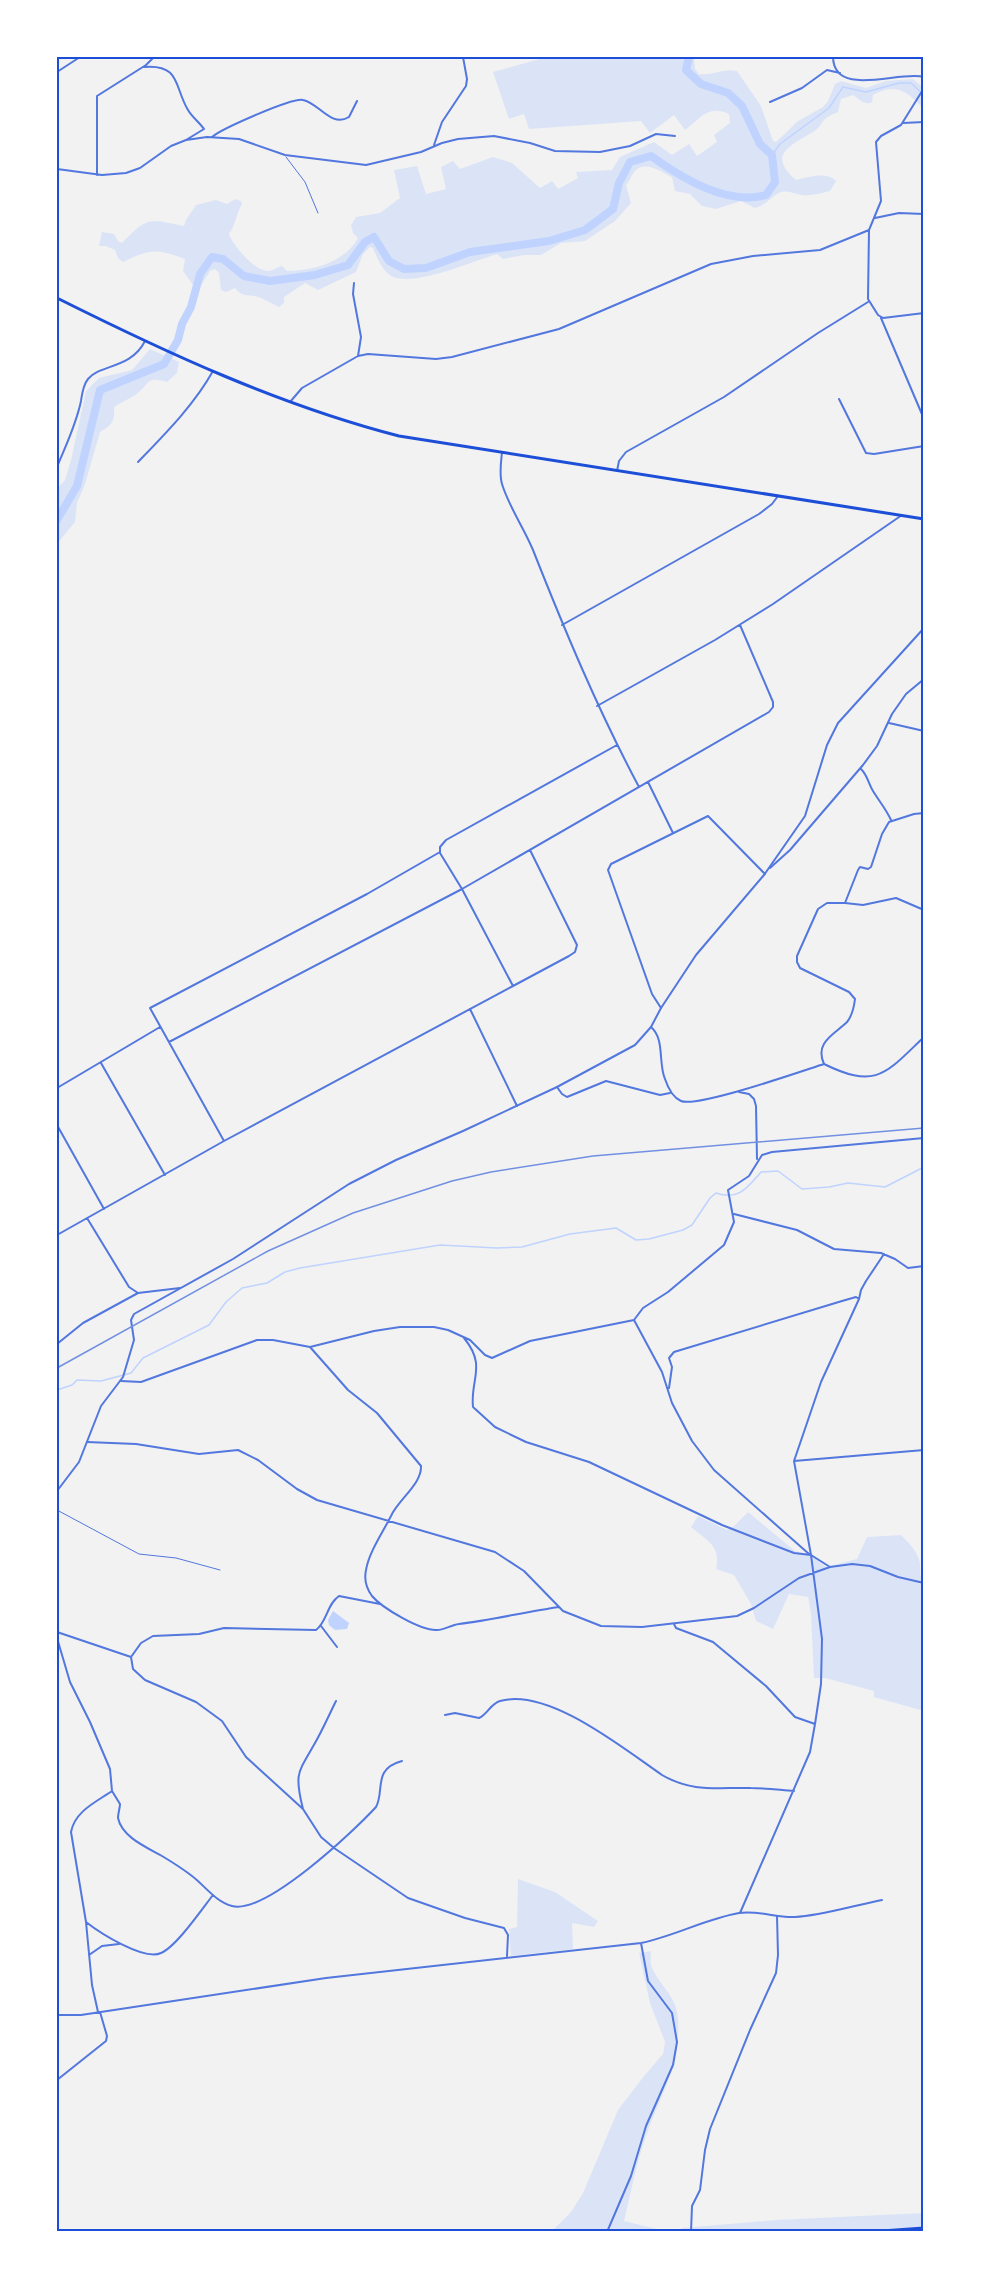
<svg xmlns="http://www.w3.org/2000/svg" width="981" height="2289" font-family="Barlow,sans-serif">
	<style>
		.green { fill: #dbe4f7 }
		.water { fill: #bfd3fe }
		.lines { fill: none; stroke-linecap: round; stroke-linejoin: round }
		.stream { stroke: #bfd3fe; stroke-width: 1.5 }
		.river { stroke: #bfd3fe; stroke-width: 8 }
		.service { stroke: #5277de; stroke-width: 1 }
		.minor { stroke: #5277de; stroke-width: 2 }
		.tertiary { stroke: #5277de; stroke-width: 2 }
		.primary { stroke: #1d4ed8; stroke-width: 3 }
		.trunk { stroke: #1d4ed8; stroke-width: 3 }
		.rail { stroke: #7290e2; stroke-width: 1.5 }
		.neatline { fill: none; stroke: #1d4ed8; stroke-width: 2 }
	</style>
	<rect width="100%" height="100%" fill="#f2f2f2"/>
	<!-- green -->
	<path class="green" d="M547,57H694L695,69L699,74C712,76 723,68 737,71L761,106L773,141L776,142L798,121L823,107L828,101L835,84L841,81L866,88L886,81L913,79L924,88V109C907,92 897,82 873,95L872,102C865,106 859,99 853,95L841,99L838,112C834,114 828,116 825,119C821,123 820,127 816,130C793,145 765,153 796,180C809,177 827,171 836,181L830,191C821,193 812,196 802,195C795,194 786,189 779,193C770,197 768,204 755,208L741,201L716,209L702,206L690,194L675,191L672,177C662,172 644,159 634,172C631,176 630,181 626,185L631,203L615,221L585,241L561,243L541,255H524L503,259L497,254C474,261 411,288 391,276C382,270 377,258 373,248L370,247L363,254L356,272L318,290L305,283L284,297V303L279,307C273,304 267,301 261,298C251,293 243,299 235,288L226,292L221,290L219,273L215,269L210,271L202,284L193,285L183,271L185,259C156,248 150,249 123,262L118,258L115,250L106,246H99L102,232L114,234L118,241L122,243C147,216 150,219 184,226L186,220L196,205L216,200L227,204L235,199L241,201L242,204C236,214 236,224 229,234C232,244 255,272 268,271C272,271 278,267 282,266L287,271C313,271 345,262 358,238L353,233L351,225L356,217L380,213L400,198L394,170L417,166L426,194L446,189L441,167L453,161L460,169L493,157L512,163L540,188L552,181L558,189L578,178L576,172L612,170L620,157L654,142L672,155L689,144L697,156L717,142L714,135L730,123L729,114C708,104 700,119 685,130L674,115L650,133L641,121L529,129L524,114L509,119L493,72Z
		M150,349L179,362L177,373L167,382C145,375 150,385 135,395C128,400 121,402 114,407C115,422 112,425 100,432L85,484L77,503L75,522L57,544V489L65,480L71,460L86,391L99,378L132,370Z
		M748,1512L795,1551L811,1555L826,1567L857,1559L867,1537L901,1535C914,1548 922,1556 920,1575L924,1577V1711L874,1697V1691L825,1678H814L811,1614L808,1597L789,1594L773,1629L756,1621L751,1604L734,1575L716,1569C721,1545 707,1541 691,1527L698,1516L727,1530L734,1526Z
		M518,1879L555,1892L598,1921L594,1927L572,1923L573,1949L511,1956L509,1929L517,1927Z
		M651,1951C651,1955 650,1961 651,1965C657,1983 677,1996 678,2018C681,2066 661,2093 646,2136C636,2164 631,2193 624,2221L669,2232H551L571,2212L583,2193L618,2110L644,2076L663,2054L665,2042L650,2003L639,1953Z
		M924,2213V2232H676L683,2228L776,2220Z"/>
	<!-- water -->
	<path class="water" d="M333,1611L349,1623L347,1629L335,1630L329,1625L328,1620Z"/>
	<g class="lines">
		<!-- stream -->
		<path class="stream" d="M772,155L780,144L829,108L843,87L866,92L899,83H911L924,95
			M57,1390L72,1385L77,1380L101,1381L131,1373L143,1358L209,1325L226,1302L242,1288L267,1283L285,1272L300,1268L440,1245L497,1248L522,1247L570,1234L616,1228L636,1240L649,1239L683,1230L692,1225L710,1198L716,1193C738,1201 747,1188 761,1172L778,1171L802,1189L829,1187L848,1183L885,1187L924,1167"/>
		<!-- river -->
		<path class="river" d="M57,520L77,486L100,390L164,364L178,340L182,324L191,307L200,274L212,257L223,259L244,276L270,281L315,275L348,265L365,242L374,237L389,261L404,269L426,268L470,252L549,241L585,230L613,209L619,183L630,162L651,156C682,178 727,206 766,195L775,182L772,155L760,144L742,106L728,93L701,84L686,70L689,57"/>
		<!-- service -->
		<path class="service" d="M286,157L305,182L318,213
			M57,1510L139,1554L176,1558L220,1570"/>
		<!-- minor -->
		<path class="minor" d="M833,57C834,99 900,70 924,77
			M144,67C181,64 174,87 188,110C192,117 199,122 204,129L186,140
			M57,72L80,57
			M924,88L901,125L881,136L876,142L881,201L869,230L868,299L878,315L883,318L924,313
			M770,102L802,88L827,70L840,73
			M903,123L924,122
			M212,137C221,129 293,97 303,100C319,103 331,128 349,117L357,101
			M434,145L442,122L466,86L467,79L463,57
			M57,169L102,175L126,173L140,168L171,146L186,140L207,137L239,139L285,155L366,165L421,152L442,143L458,139L494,136L530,143L555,151L600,152L630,146L656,134L675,136
			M97,175V96L146,65L154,57
			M875,218L899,213L924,214
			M354,283L353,294L361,337L358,356
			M881,318L924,419
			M839,399L866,453L874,454L924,446
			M290,402L302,388L358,356L368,354L436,359L452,357L559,329L711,264L753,256L820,250L869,230
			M502,452C501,463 499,474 502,484C509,507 524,528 533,550C565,631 598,710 639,787
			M138,462C165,434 194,405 213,371
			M57,467C66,445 76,425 81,401C82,394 83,385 88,379C100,364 131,369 145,341
			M617,471L619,461L626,452L724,397L818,333L868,302
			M562,625L759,514L772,504L778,496
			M597,706L715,640L773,604L902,515
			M889,723L924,731
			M861,769C868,776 868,783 873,791C879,801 886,809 891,820
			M648,782L673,833
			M530,850L577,945L575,952L569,956L513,986L462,889L440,853V847L446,840L617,745
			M770,868L790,850L863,765L877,746L892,714L906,694L924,679
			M845,903L863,905L896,898L924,910
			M661,1008L652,994L608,870L611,864L708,816L765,874
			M470,1009L517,1106
			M651,1027C665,1039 658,1063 665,1079C668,1088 672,1097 681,1101C697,1108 802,1071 824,1064C877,1090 886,1073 924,1037
			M169,1042L462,889L769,712L773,707V702L740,625
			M101,1063L165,1175
			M824,1064C814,1042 835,1034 847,1022C852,1016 854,1007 855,999L849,992L800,968L797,962V956L818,909L827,903H845L858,870L860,867L868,869L871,867L882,834L889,822L914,814L924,813
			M557,1087L562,1094L567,1097L606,1081L660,1095L670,1093
			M57,1088L160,1027
			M739,1092L749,1094L754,1099L756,1106L757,1159
			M57,1125L104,1209
			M224,1141L150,1008L367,894L440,852
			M734,1214L797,1230L834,1249L881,1253L895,1259L908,1268L924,1266
			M87,1218L129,1287L138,1293
			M57,1235L224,1141L513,986
			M634,1320L662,1372L672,1403L692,1441L714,1470L809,1554
			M464,1338C487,1366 470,1379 473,1407L495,1427L526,1442L589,1462L722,1525L794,1553L811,1555L830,1567
			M57,1344L83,1323L138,1293L180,1288
			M310,1347L348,1390L377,1413L421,1466C422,1484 398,1500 391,1516C383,1532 369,1552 366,1570C364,1579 367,1589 372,1596C382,1608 421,1631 437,1630C444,1630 451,1625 459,1624C492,1620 525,1612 559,1607
			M121,1381L141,1382L257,1340H273L310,1347L374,1331L400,1327H434L448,1330L470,1340L485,1355L492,1358L530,1341L634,1320L643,1308L668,1292L724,1245L734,1222L728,1190L749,1176L762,1155L772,1152L924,1138
			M669,1388L672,1367L669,1358L674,1352L842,1301L856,1297L859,1299
			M87,1442L136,1444L199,1454L238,1450L258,1460L297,1489L317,1500L495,1552L524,1571L563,1611L601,1626L642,1627L737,1616L754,1608L799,1578L830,1567L852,1564L870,1566L898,1577L924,1583
			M794,1461L924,1450
			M674,1624L676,1628L713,1642L766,1686L795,1717L815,1724
			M321,1626L337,1647
			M57,1632L131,1657L133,1669L145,1680L196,1702L222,1721L246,1757L303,1809L321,1837L334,1848L408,1898L465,1918L504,1928L508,1935L507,1956
			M57,1638L70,1682L90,1722L110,1769L112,1791L120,1804C120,1808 118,1813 118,1818C122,1837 146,1847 162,1856C172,1862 183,1869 192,1876C205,1886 216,1902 232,1906C265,1915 353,1832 376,1807C385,1791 372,1769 402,1761
			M131,1657L141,1643L153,1636L199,1634L224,1628L316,1630C327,1622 327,1604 339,1596L380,1604
			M445,1715L455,1713L479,1718C488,1714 490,1704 500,1701C548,1687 624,1749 662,1775C693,1793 718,1787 751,1788C765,1788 780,1790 794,1791
			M303,1809C294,1773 298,1773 315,1743C323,1729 329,1715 336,1701
			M740,1913L810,1752L815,1724L821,1684L822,1639L811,1555L794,1461L821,1382L859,1299L861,1290L866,1281L884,1254
			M86,1922C100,1933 144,1961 161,1953C176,1947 202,1909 213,1895
			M89,1955L102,1946L119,1944
			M98,2012L92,1985L86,1922L71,1832C75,1811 96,1802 112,1791
			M57,2015H81L326,1978L641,1943C675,1936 705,1919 739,1913C758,1910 776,1918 795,1917C820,1916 856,1905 882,1900
			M57,2080L106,2041L107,2036L100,2012
			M607,2232L631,2176L646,2126L673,2065L677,2042L672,2013L648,1981L641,1943
			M691,2232L692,2206L700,2190L705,2150L710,2129L750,2030L776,1973L778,1955L777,1916"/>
		<!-- tertiary -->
		<path class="tertiary" d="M57,1491L79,1462L101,1406L123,1377L134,1340L131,1320L134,1314L233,1259L349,1184L396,1160L463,1131L557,1087L635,1045L651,1027L661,1008L696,955L764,875L805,816L827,745L838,723L924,628"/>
		<!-- primary -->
		<path class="primary" d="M57,298C167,353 279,405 399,436L924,519"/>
		<!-- trunk -->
		<path class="trunk" d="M867,2232L924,2228"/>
		<!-- rail -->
		<path class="rail" d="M57,1368L268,1251L353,1213L452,1181L491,1172L593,1156L924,1128"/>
	</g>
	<!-- border -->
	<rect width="981" height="2289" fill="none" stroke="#ffffff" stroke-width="117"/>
	<rect x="58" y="58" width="864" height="2172" class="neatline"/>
</svg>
